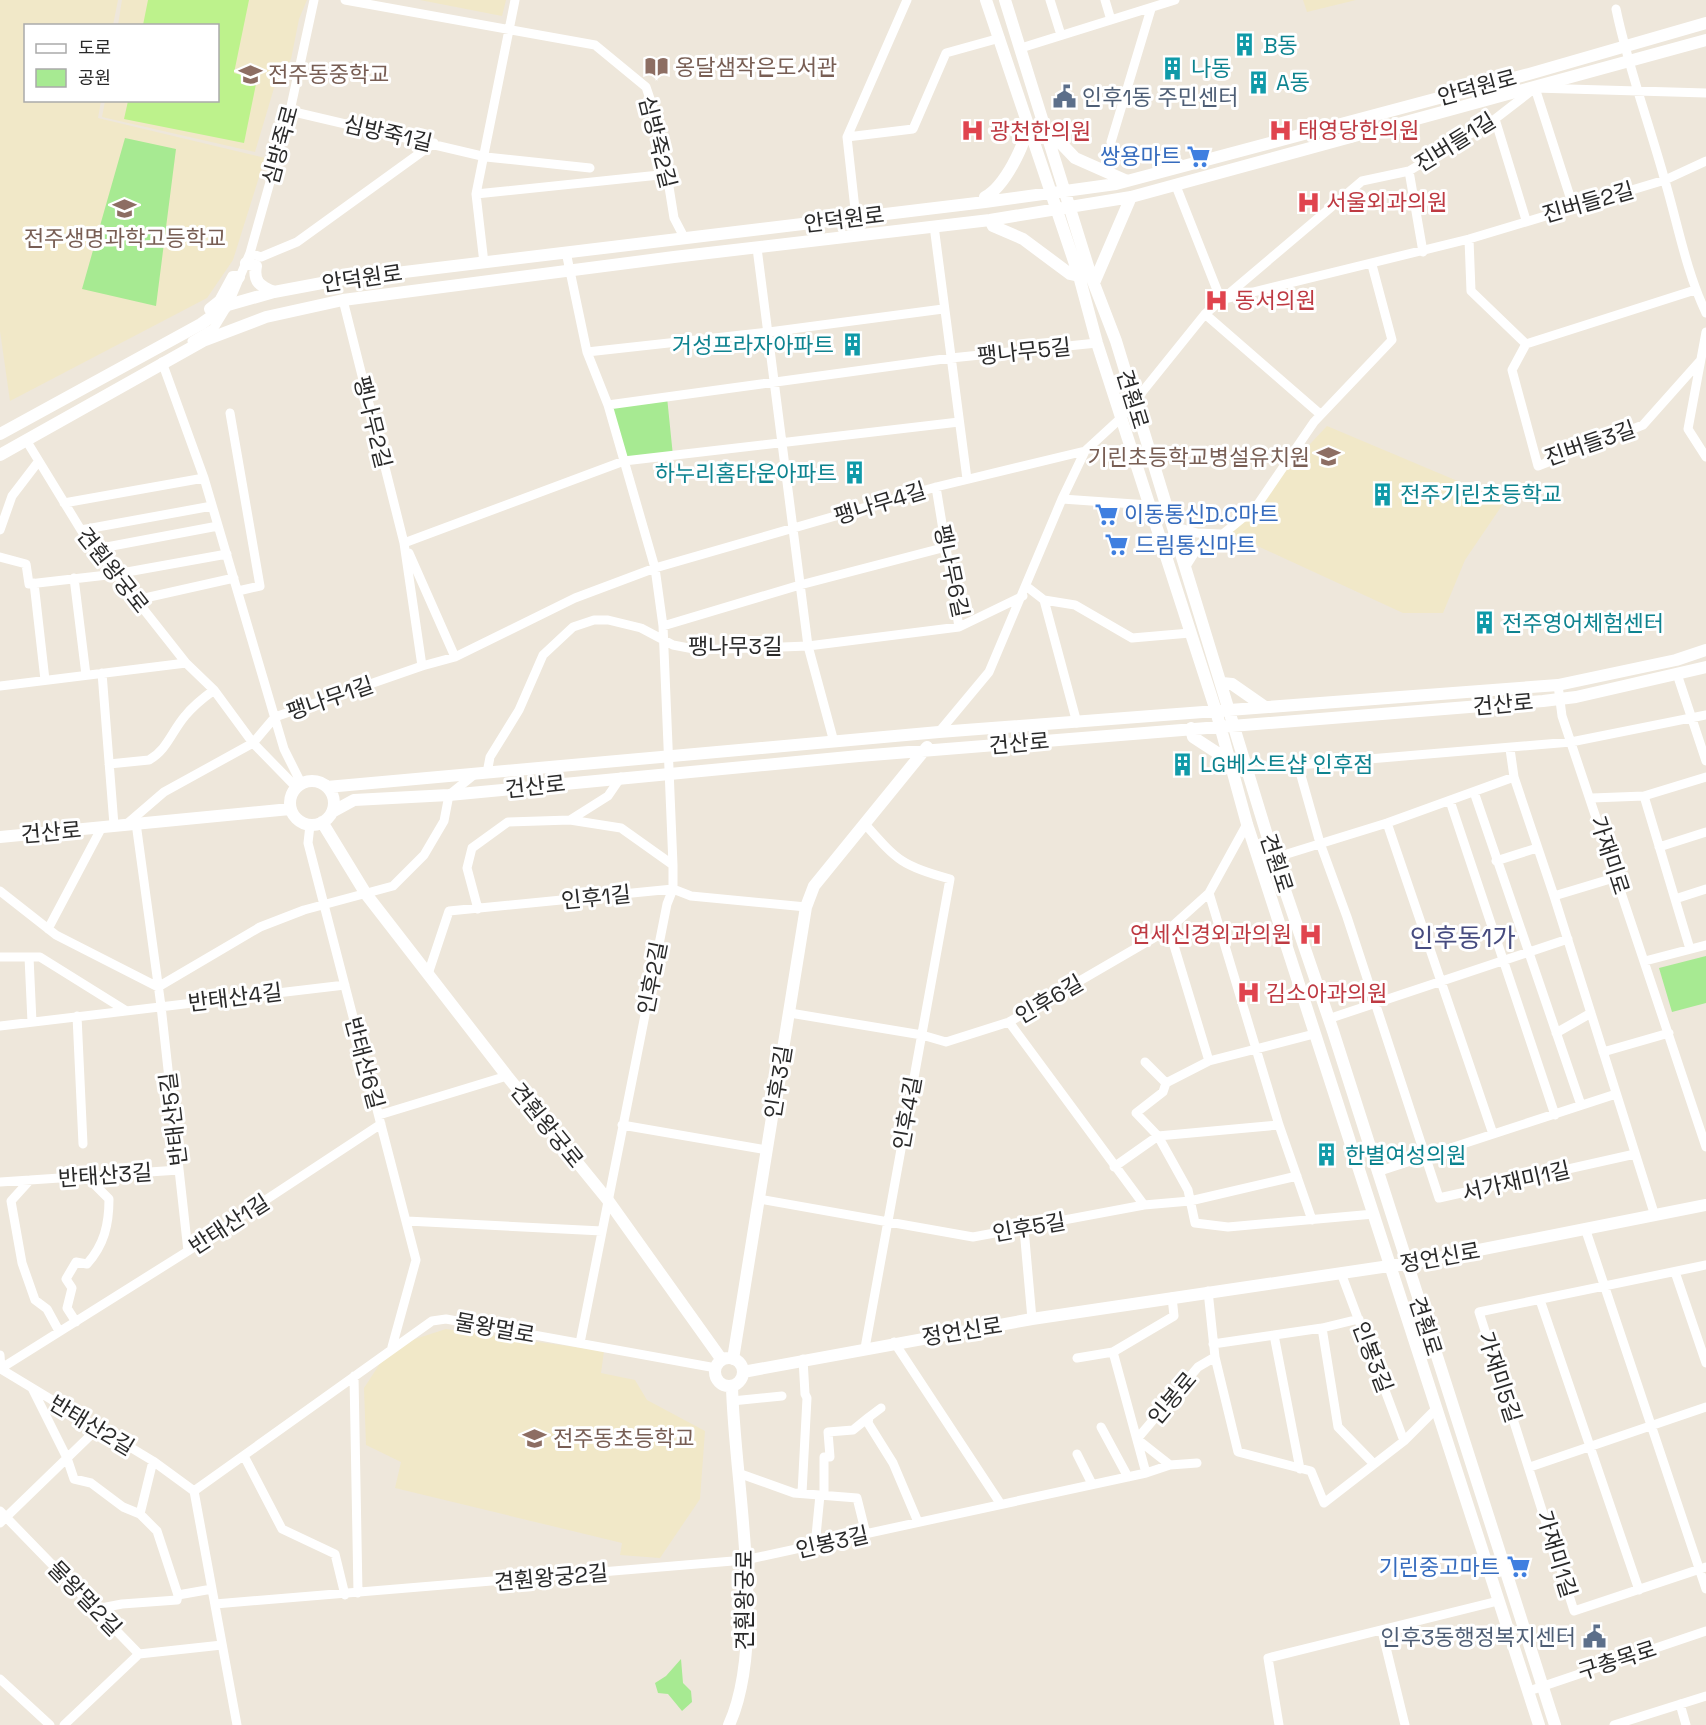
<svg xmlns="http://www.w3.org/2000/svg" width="1706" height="1725" font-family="'Space Grotesk','Noto Sans KR',sans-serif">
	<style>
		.education { fill: #f1e8c8 }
		.green { fill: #a7ea92 }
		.pitch { fill: #bdf28c }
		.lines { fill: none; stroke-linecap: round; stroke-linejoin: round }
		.minor { stroke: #fff; stroke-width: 9 }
		.tertiary { stroke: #fff; stroke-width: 12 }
		.labels { text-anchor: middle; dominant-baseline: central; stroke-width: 6; stroke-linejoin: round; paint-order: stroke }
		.culture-label { font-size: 22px; fill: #0d838f; stroke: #fff; text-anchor: start }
		.education-label { font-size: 22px; fill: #785e54; stroke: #fff; text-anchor: start }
		.street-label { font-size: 22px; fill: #2a2a2a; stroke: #fff }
		.service-label { font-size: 22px; fill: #4e5e75; stroke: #fff; text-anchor: start }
		.health-label { font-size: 22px; fill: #be3a42; stroke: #fff; text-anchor: start }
		.shop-label { font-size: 22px; fill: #366cbe; stroke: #fff; text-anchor: end }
		.quarter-label { font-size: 26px; fill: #464b7f; stroke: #fff }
	</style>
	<rect width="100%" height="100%" fill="#eee7db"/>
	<!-- education -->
	<path class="education" d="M0,0H118L113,25L26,26V100L101,101L98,118L265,158L233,260L207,298L10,401L0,331Z
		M122,0H307L299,19L291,59L274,88L255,152L102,117L105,101L218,100V26L118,25Z
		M420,0H506L502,16Z
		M1303,0H1356L1307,12Z
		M1327,426L1505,501L1465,560L1443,613H1403L1227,532Z
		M446,1329L604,1351L601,1373L635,1380L647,1400L705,1431L700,1499L660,1558L620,1555L622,1543L395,1488L401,1462L366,1445L364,1388L381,1362L412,1340Z"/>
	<!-- green -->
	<path class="green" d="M125,138L176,149L156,306L82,289Z
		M667,397L673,456L624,459L608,405Z
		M1706,956V1003L1672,1012L1659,968Z
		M681,1659L683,1683L691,1691L692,1702L682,1711L668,1694L658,1693L655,1683L666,1676Z"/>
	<!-- pitch -->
	<path class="pitch" d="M148,0H249L234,73L257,79L244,143L124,119L128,101L218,100V26L143,25Z"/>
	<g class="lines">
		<!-- minor -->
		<path class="minor" d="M345,0L595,45L646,87L659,125L674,218L685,239
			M1050,0L1061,35
			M1105,0L1111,20
			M1616,9C1628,67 1649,123 1665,181C1678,225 1686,271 1706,313
			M1021,48L1175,0
			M1535,88L1574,209
			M290,111L486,157L590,168
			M1495,119L1526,220
			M847,137L913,129L946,53L1000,38
			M1111,142L1151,9
			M1409,171L1423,252
			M1176,186L1221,300L1469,239L1665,180L1706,161
			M476,194L669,174
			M856,218L847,137L907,0
			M934,226L967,479
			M1469,239L1471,291L1526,344
			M757,248L808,646L834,742
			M566,252L587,352L608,405L655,568L663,626L673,865V889L667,904L580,1343
			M250,253L261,257L297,242L434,143
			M484,263L476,194L515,0
			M1695,290L1526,344L1512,370L1538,466L1643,425L1700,361
			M343,300L404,543L422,666
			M1205,314L1320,414
			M1706,332L1688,429L1706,457
			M192,341L214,328L228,305L250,253L290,111L314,0
			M587,352L769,332L943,309
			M162,362L204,478L284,749L301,783
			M608,405L951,358L1097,343
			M230,413L260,586L238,591
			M26,440L81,530L186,663L214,690L253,743L296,787
			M936,487L959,627
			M1062,499L1149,505
			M64,503L204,478
			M1173,526L1197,533L1220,534
			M0,530L12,496L38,462
			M81,530L212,506
			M404,543L624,461L959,422
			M96,549L218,526
			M409,553L455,657
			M0,557L26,564L29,584L116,574L227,554
			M1186,566L1200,544L1223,534L1256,507L1314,422L1392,340L1372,265
			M74,578L86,675
			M34,583L45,680
			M1026,586L1044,600L1077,723
			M136,600L234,578
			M1044,600L1075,605L1132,638L1190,633
			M663,626L800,585L946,547
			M102,673L114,825
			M1677,674L1706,761
			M1558,685L1562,716L1706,1147
			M0,686L186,663
			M275,717L422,666L455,657L575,598L655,568L936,487L1085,451
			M939,732L989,672L1062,499L1085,451L1122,417L1205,314L1362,181L1409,171L1495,119L1535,88L1706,93
			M1510,749L1514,777L1554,896L1655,1216
			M109,764L149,760C167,750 172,731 185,716C193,706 203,698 214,690
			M487,773L490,757L519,710L543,655L573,627L594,620H608L641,628L673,645L699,650L808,646L959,627L1023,596
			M1474,792L1581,1105
			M1644,796L1690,949
			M1592,798L1644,796L1706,777
			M1450,801L1555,1115
			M570,820L621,828L673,865
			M128,823L164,792L253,743L275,717
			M136,823L161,1006L188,1251
			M864,823C897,860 901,866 950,879L865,1348
			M1387,823L1493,1134
			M310,825L308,843L416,1260L392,1347
			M1659,847L1706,832
			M1274,858L1387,823L1514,777
			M1496,861L1537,848
			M0,891L56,935L158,987L260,927L304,910L393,886L424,855L444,821L449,795L475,774
			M1209,893L1279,1125L1312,1220
			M1554,896L1617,877
			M1675,899L1706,889
			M478,909L467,868L472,848L508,822L570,820L608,796L621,777
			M48,929L102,827
			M1169,929L1209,1061
			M0,957H40L125,1010
			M29,957L32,1022
			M1645,961L1706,945
			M428,974L449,911L673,889L691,896L806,907
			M790,1013L922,1035L946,1042L1009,1022L1169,929L1209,893L1247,824
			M77,1016L83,1144
			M1328,1019L1568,939
			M1009,1022L1144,1205
			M0,1026L345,985
			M1556,1033L1591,1013
			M1314,1034L1209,1061L1166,1083L1163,1092L1136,1113L1158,1136L1188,1190L1195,1223L1228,1227L1374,1214
			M1603,1052L1669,1033
			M1145,1062L1166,1083
			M379,1115L507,1076
			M622,1125L767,1150
			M1635,1154L1439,1198L1347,917L1320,843L1298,765L1571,742L1706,715
			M1114,1167L1158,1136L1279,1125
			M1377,1172L1616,1094
			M30,1180L11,1201L22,1263L35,1300L47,1309L59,1331
			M0,1182L179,1170
			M759,1199L973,1237L1144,1205L1190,1201L1297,1176
			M407,1221L602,1231
			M1585,1228L1706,1589
			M1024,1229L1032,1319
			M1706,1265L1479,1312L1574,1611L1706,1567
			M1675,1272L1706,1363
			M1341,1273L1404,1441
			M1208,1291L1215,1357L1238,1452L1311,1471L1324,1503L1404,1441L1435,1410
			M1540,1300L1639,1590
			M76,1322L67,1308L72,1288L66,1279L76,1262L87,1264C104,1245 109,1225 109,1199L95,1185L93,1176
			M1322,1328L1338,1427L1374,1464
			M1274,1335L1300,1469
			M894,1342L1000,1503
			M1213,1344L1322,1328L1359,1319
			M1113,1352L1146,1473
			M0,1355L1,1369L153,1461L194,1491
			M1077,1358L1113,1352L1174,1316L1172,1297
			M0,1369L188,1251L381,1124
			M354,1376L358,1593
			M32,1388L67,1458L74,1479L91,1483L123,1507L140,1514L157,1531L178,1595
			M732,1401L782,1396
			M881,1408L869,1417L868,1423L893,1463L918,1522
			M1101,1427L1128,1477
			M1077,1454L1092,1484
			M244,1456L282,1529L335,1554L345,1595
			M1170,1465L1137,1439L1198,1367L1215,1357
			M1530,1467L1706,1407
			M738,1473L794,1493L857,1498L866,1534
			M802,1493L807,1398L805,1394L803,1359
			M824,1495V1457H830L828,1432L853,1430L869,1417
			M0,1511L139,1654
			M140,1514L153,1461
			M0,1523L97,1429
			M815,1546L820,1495
			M215,1604L745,1560L1146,1473L1170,1465L1197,1463
			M96,1609L122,1604L177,1600L178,1595L212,1589
			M1382,1631L1405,1725
			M0,1679L50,1725
			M1529,1691L1706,1631
			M1680,1704L1686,1725
			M64,1725L139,1654L222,1645
			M237,1725L194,1491L432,1321L446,1319L716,1368
			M1279,1725L1268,1658L1498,1601
			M1614,1725L1706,1696"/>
		<!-- tertiary -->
		<path class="tertiary" d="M986,0L1079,276L1097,343L1216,711L1247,824L1539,1725
			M1005,0L1091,276L1116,341L1274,858L1333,1031L1555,1725
			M1048,138L1054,136L1075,158L1127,181
			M985,202V197C1004,187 1026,145 1027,124
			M990,220L993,226L1023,239L1070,274L1079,276
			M246,263L256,266C253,282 260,286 274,292
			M1094,283L1131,197
			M210,309L220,301L233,277H239
			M0,434L201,324L228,305L274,292L338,280L985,202L1116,184L1529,74L1706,23
			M0,455L203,341L266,317L343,300L674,257L990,220L1131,197L1706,40
			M1222,683L1232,684L1265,707
			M1191,728L1193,737L1219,754H1228
			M290 803a22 22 0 1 1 44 0a22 22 0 1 1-44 0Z
			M327,787L939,732L1558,685L1676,660L1706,650
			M332,812L354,800L449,795L859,756L1543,701L1576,697L1706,667
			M322,822L366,894L507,1076L607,1199L722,1360
			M0,837L290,809
			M715 1372a14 14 0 1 1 28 0a14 14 0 1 1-28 0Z
			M733,1359L806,907L814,886L927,747
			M743,1372L1032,1319L1423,1261L1706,1205
			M729,1725C768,1639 734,1481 732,1386"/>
	</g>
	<!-- icons -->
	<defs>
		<symbol id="building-bare" viewBox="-9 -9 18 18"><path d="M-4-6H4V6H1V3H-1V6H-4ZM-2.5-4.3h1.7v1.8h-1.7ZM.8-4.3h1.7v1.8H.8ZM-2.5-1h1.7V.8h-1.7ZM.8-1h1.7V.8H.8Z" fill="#0f9aa8" stroke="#fff" stroke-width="2.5" paint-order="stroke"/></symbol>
		<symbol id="library-bare" viewBox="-9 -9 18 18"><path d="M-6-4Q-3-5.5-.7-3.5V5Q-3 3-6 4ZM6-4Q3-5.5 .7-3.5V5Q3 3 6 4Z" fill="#8d6e63" stroke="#fff" stroke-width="2.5" paint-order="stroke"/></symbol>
		<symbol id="school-bare" viewBox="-9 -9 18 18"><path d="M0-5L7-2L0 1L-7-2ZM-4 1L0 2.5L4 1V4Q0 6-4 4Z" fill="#8d6e63" stroke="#fff" stroke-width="2.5" paint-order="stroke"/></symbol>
		<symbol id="civic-bare" viewBox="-9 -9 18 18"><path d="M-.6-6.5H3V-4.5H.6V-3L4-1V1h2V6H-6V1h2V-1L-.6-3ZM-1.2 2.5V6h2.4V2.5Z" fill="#5c6f8a" stroke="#fff" stroke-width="2.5" paint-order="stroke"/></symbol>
		<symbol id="hospital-bare" viewBox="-9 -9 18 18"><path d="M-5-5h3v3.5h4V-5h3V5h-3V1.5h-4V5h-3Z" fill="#e0444e" stroke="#fff" stroke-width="2.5" paint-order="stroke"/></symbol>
		<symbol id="supermarket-bare" viewBox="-9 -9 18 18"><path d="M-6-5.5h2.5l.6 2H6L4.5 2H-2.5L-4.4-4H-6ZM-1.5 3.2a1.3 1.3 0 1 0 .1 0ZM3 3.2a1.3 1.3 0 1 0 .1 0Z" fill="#3f7fe0" stroke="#fff" stroke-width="2.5" paint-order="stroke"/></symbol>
	</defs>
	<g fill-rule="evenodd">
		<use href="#building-bare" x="1228" y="28" width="33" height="33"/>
		<use href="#library-bare" x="640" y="50" width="33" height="33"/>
		<use href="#building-bare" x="1156" y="52" width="33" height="33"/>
		<use href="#school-bare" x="234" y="58" width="33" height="33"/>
		<use href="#building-bare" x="1242" y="66" width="33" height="33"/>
		<use href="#civic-bare" x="1048" y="80" width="33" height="33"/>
		<use href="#hospital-bare" x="1264" y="114" width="33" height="33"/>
		<use href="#hospital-bare" x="956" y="114" width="33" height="33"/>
		<use href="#supermarket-bare" x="1182" y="140" width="33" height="33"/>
		<use href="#hospital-bare" x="1292" y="186" width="33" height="33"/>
		<use href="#school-bare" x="108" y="192" width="33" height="33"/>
		<use href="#hospital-bare" x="1200" y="284" width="33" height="33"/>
		<use href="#building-bare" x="836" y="328" width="33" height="33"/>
		<use href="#school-bare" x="1312" y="440" width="33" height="33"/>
		<use href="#building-bare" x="838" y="456" width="33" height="33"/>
		<use href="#building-bare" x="1366" y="478" width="33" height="33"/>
		<use href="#supermarket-bare" x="1090" y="498" width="33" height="33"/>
		<use href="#supermarket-bare" x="1100" y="528" width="33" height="33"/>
		<use href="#building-bare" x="1468" y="606" width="33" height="33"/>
		<use href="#building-bare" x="1166" y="748" width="33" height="33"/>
		<use href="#hospital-bare" x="1294" y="918" width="33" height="33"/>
		<use href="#hospital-bare" x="1232" y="976" width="33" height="33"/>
		<use href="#building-bare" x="1310" y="1138" width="33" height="33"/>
		<use href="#school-bare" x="518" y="1422" width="33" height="33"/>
		<use href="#supermarket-bare" x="1502" y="1550" width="33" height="33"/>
		<use href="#civic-bare" x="1578" y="1620" width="33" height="33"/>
	</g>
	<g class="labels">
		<!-- culture labels -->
		<g class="culture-label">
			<text x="1263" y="45">B동</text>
			<text x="1191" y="68">나동</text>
			<text x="1276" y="82">A동</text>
			<text x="834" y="345" text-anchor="end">거성프라자아파트</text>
			<text x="837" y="473" text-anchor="end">하누리홈타운아파트</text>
			<text x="1400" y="494">전주기린초등학교</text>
			<text x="1502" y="623">전주영어체험센터</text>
			<text x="1200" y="764">LG베스트샵 인후점</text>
			<text x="1345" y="1155">한별여성의원</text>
		</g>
		<!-- education labels -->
		<g class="education-label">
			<text x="675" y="67">옹달샘작은도서관</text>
			<text x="268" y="74">전주동중학교</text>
			<text x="125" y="238" text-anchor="middle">전주생명과학고등학교</text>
			<text x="1310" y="457" text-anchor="end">기린초등학교병설유치원</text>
			<text x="553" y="1438">전주동초등학교</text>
		</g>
		<!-- street labels -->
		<g class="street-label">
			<text transform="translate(1477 87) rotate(-15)">안덕원로</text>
			<text transform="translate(388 133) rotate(13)">심방죽1길</text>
			<text transform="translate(658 142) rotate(76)">심방죽2길</text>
			<text transform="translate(1455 142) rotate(-32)">진버들1길</text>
			<text transform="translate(280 145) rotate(-75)">심방죽로</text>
			<text transform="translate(1588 202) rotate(-16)">진버들2길</text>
			<text transform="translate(844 219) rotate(-7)">안덕원로</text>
			<text transform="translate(362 278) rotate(-8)">안덕원로</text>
			<text transform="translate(1024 351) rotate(-6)">팽나무5길</text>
			<text transform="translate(1133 399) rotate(73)">견훤로</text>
			<text transform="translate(373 422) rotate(76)">팽나무2길</text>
			<text transform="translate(1590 443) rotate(-19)">진버들3길</text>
			<text transform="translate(880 503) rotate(-17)">팽나무4길</text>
			<text transform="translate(113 570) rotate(52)">견훤왕궁로</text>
			<text transform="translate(952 571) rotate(78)">팽나무6길</text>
			<text x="735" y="646">팽나무3길</text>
			<text transform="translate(330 698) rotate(-19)">팽나무1길</text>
			<text transform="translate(1503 704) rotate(-5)">건산로</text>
			<text transform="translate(1019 743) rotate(-5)">건산로</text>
			<text transform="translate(535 786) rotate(-6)">건산로</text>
			<text transform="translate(51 832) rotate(-5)">건산로</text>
			<text transform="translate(1610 855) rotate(72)">가재미로</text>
			<text transform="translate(1277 863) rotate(72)">견훤로</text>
			<text transform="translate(596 897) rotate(-6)">인후1길</text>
			<text transform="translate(652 978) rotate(-79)">인후2길</text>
			<text transform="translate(235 997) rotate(-7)">반태산4길</text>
			<text transform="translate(1049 999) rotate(-30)">인후6길</text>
			<text transform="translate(365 1063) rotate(75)">반태산6길</text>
			<text transform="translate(778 1082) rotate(-81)">인후3길</text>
			<text transform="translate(907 1113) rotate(-80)">인후4길</text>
			<text transform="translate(173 1119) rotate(-97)">반태산5길</text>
			<text transform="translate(547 1125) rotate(51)">견훤왕궁로</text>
			<text transform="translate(105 1175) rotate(-4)">반태산3길</text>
			<text transform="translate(1516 1181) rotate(-13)">서가재미1길</text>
			<text transform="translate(229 1224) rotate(-33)">반태산1길</text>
			<text transform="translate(1029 1227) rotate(-10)">인후5길</text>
			<text transform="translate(1440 1257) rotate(-10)">정언신로</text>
			<text transform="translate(1426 1326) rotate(72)">견훤로</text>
			<text transform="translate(495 1328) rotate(10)">물왕멀로</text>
			<text transform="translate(962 1331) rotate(-9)">정언신로</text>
			<text transform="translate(1373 1357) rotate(69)">인봉3길</text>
			<text transform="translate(1500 1377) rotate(72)">가재미5길</text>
			<text transform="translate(1172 1398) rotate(-50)">인봉로</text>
			<text transform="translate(92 1425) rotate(31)">반태산2길</text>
			<text transform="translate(832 1542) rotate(-13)">인봉3길</text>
			<text transform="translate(1557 1554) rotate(73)">가재미1길</text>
			<text transform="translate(551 1577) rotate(-5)">견훤왕궁2길</text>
			<text transform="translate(85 1598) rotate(46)">물왕멀2길</text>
			<text transform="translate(744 1600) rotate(-90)">견훤왕궁로</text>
			<text transform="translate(1617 1660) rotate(-18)">구총목로</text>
		</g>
		<!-- service labels -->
		<g class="service-label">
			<text x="1082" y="97">인후1동 주민센터</text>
			<text x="1576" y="1637" text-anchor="end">인후3동행정복지센터</text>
		</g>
		<!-- health labels -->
		<g class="health-label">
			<text x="1298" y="130">태영당한의원</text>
			<text x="990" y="131">광천한의원</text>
			<text x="1326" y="202">서울외과의원</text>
			<text x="1235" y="300">동서의원</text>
			<text x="1292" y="934" text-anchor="end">연세신경외과의원</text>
			<text x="1266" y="993">김소아과의원</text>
		</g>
		<!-- shop labels -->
		<g class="shop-label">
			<text x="1181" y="156">쌍용마트</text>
			<text x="1124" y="514" text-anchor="start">이동통신D.C마트</text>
			<text x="1135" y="545" text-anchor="start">드림통신마트</text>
			<text x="1500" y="1567">기린중고마트</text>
		</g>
		<!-- quarter labels -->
		<g class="quarter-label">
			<text x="1463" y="938">인후동1가</text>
		</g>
	</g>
	<!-- legend -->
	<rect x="24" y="24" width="195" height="78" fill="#ffffff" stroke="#aaaaaa" stroke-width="1.5"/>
	<rect x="36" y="44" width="30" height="9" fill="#ffffff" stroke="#aaaaaa" stroke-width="1.5"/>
	<text x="78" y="54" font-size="18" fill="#2a2a2a">도로</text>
	<rect x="36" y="69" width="30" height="18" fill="#a7ea92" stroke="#aaaaaa" stroke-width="1.5"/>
	<text x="78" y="84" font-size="18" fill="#2a2a2a">공원</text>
</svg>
